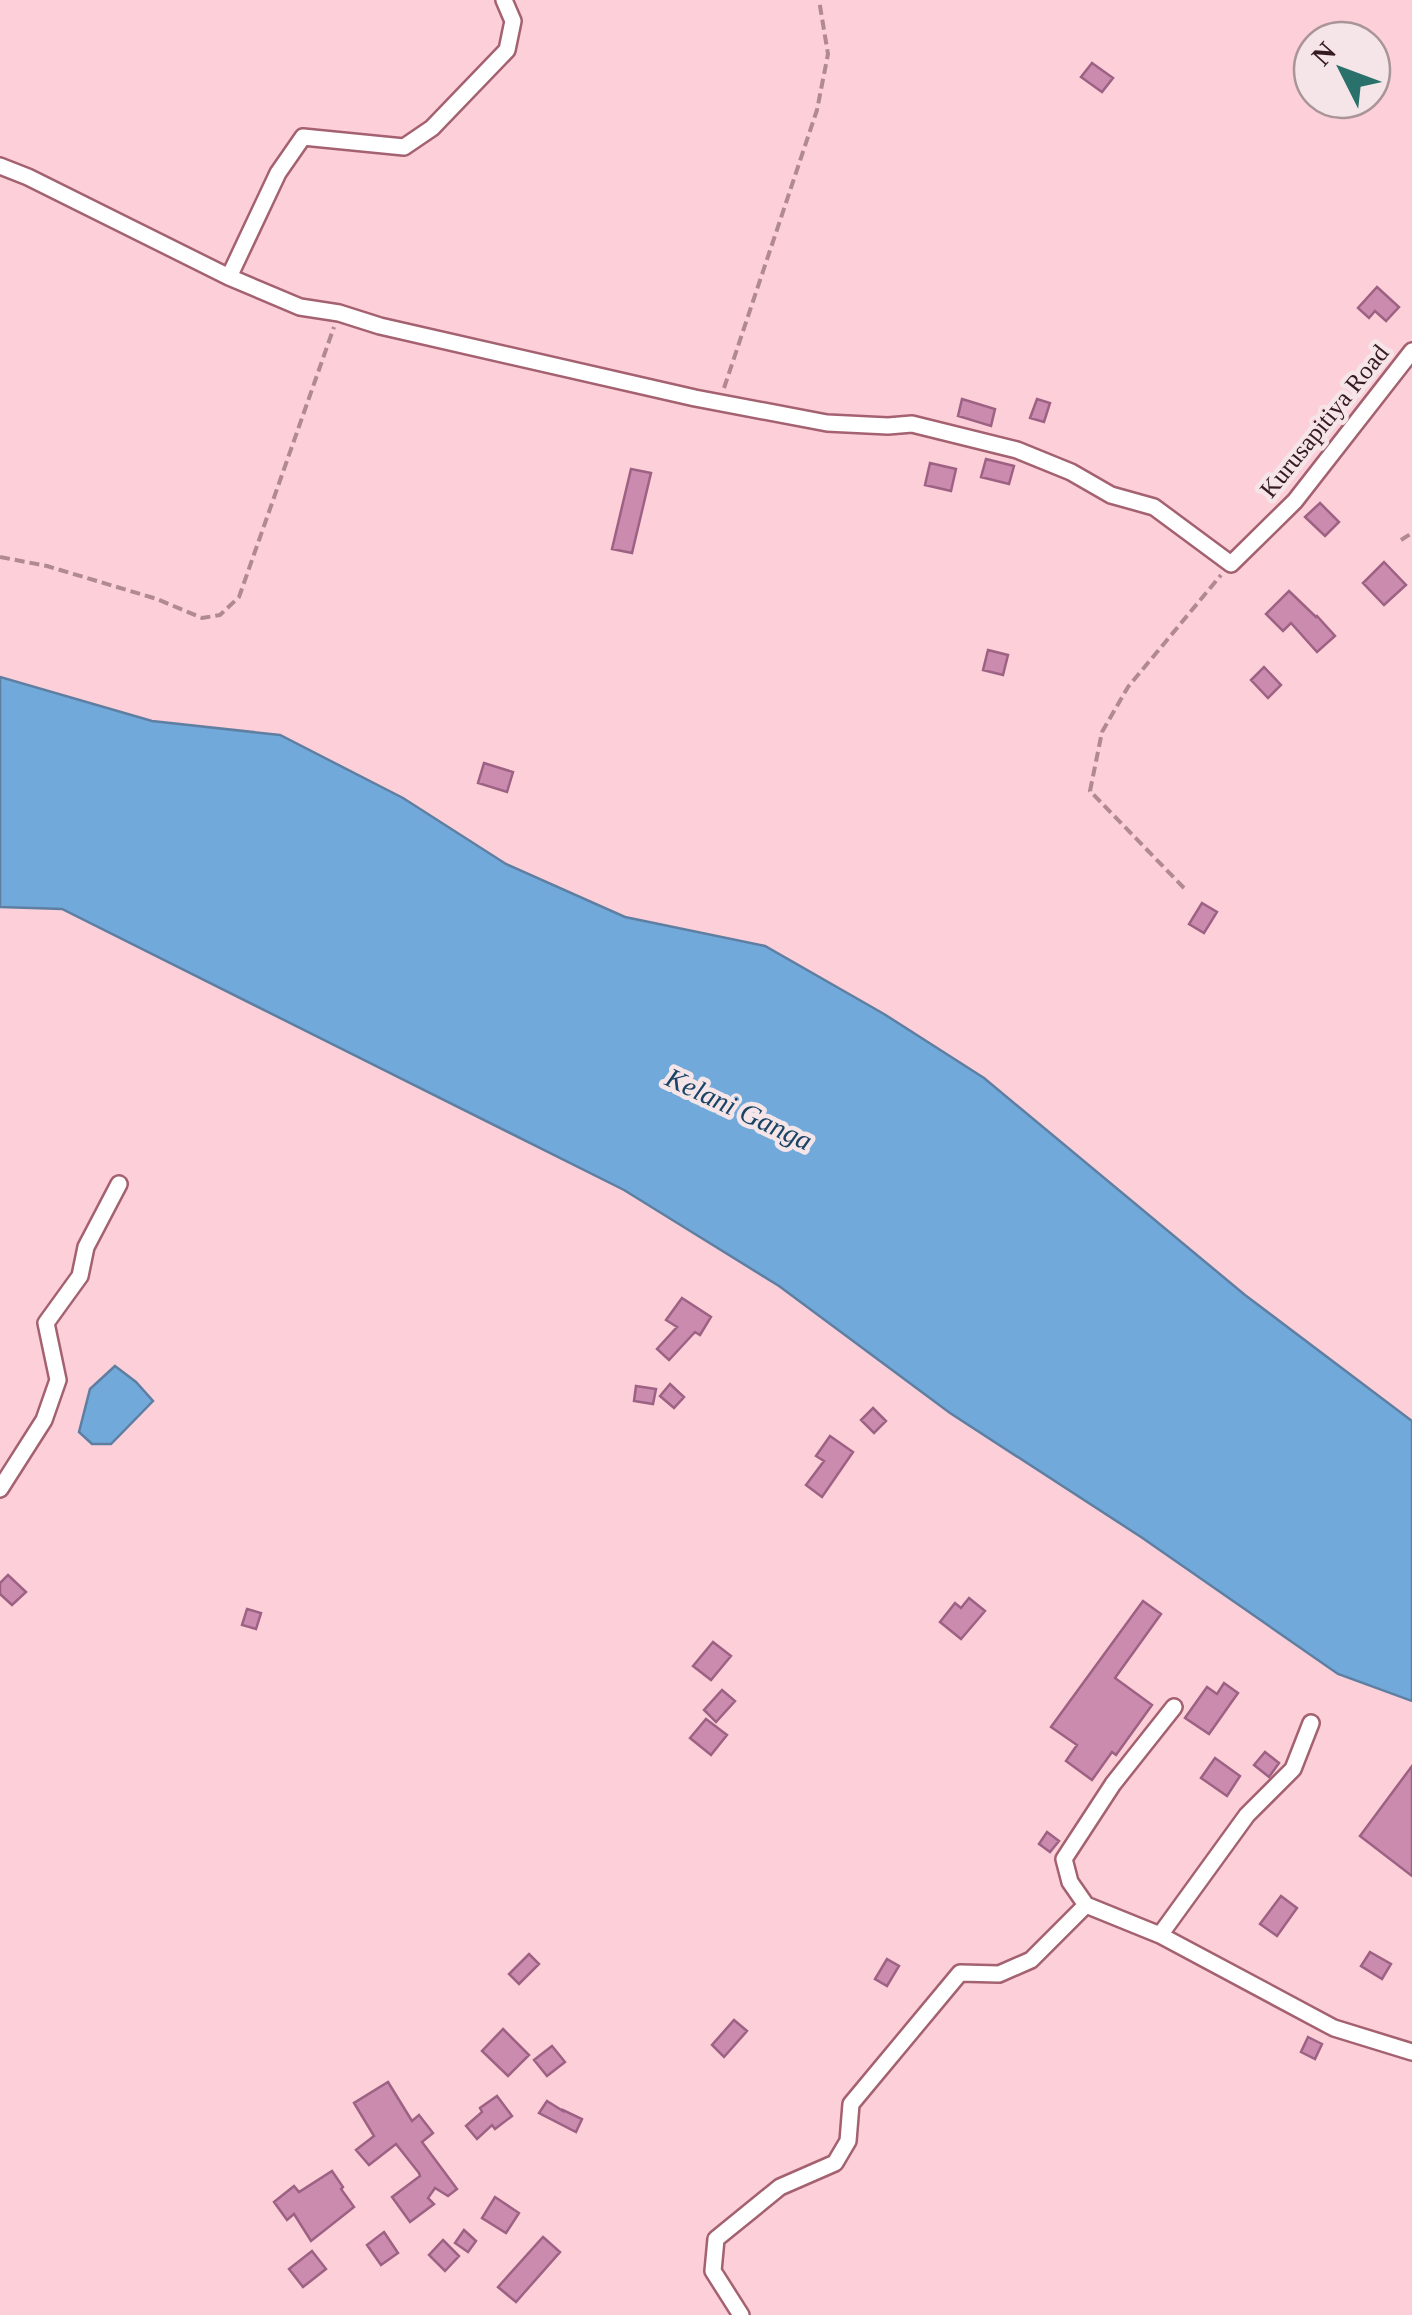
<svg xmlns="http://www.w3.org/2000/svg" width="1412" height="2315" font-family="'Times New Roman',serif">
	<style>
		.water { fill: #71aada; stroke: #5f7fa2; stroke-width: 2.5 }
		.building { fill: #ca8bae; stroke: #9d6283; stroke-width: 2.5 }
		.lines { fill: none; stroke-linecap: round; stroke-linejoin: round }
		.minor-casing { stroke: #a46170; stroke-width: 20 }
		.path { stroke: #b08991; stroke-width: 4; stroke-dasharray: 10 5; stroke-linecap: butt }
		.minor { stroke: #fff; stroke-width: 15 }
		.labels { text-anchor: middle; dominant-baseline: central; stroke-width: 9; stroke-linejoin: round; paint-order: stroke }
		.street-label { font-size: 25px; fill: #361b21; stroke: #f5e5e8 }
		.water-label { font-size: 28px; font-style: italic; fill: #1a4465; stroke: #f5e5e8 }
	</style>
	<rect width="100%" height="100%" fill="#fdcfd8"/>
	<!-- water -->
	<path class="water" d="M0,677L152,721L280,735L403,798L506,864L625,917L765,946L884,1014L984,1078L1245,1295L1412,1421V1701L1338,1674L1141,1537L950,1413L779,1286L624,1190L62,909L0,907Z
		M115,1366L136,1382L153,1401L111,1444H92L79,1432L90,1389Z"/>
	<!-- building -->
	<path class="building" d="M1092,63L1113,78L1102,92L1081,77Z
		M1377,287L1399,307L1386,321L1375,311L1369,318L1358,308Z
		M962,399L995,409L991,426L958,416Z
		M1037,399L1050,403L1044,422L1030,418Z
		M986,459L1014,466L1009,484L981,477Z
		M930,463L956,469L951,491L925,485Z
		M631,469L651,473L632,553L612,549Z
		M1320,503L1339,522L1325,536L1305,517Z
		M1384,562L1406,585L1384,605L1363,583Z
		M1289,591L1316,617L1317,616L1335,636L1317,652L1291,623L1283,631L1266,614Z
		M988,650L1008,655L1003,675L983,670Z
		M1264,667L1281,685L1268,698L1251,680Z
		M484,763L513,772L507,792L478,783Z
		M1202,903L1217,912L1204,933L1189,924Z
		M682,1298L711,1317L700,1335L695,1332L669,1360L657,1349L677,1327L666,1320Z
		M670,1384L684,1397L674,1408L660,1396Z
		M636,1386L656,1389L653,1404L634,1401Z
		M873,1408L886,1421L874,1433L861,1420Z
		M830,1436L853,1452L822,1497L806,1485L824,1461L816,1456Z
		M8,1575L26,1592L12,1605L0,1594V1583Z
		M969,1598L985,1611L961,1639L940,1622L955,1603L961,1608Z
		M1143,1601L1161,1614L1115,1678L1152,1705L1116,1755L1112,1752L1092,1780L1066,1761L1077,1745L1051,1727Z
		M247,1609L261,1613L256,1629L242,1625Z
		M713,1642L731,1656L711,1680L693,1666Z
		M1224,1683L1238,1693L1209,1734L1185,1718L1207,1687L1217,1694Z
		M722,1690L735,1701L716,1722L704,1710Z
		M706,1719L727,1735L711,1755L690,1738Z
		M1265,1752L1279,1763L1269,1777L1254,1765Z
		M1215,1758L1240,1776L1227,1796L1201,1778Z
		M1412,1766V1876L1360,1836Z
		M1047,1832L1059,1841L1050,1852L1039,1844Z
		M1281,1896L1297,1908L1277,1936L1260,1924Z
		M1370,1952L1391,1964L1382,1979L1361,1966Z
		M529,1954L539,1964L519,1984L509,1974Z
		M887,1959L899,1966L887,1986L875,1979Z
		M734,2020L747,2031L724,2057L712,2045Z
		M503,2029L529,2055L508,2076L482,2051Z
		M1308,2037L1322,2044L1315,2059L1301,2052Z
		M552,2046L565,2062L547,2076L534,2060Z
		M388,2082L412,2121L419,2115L433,2133L422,2142L457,2189L448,2196L435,2188L428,2198L434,2204L410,2222L392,2197L420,2176L419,2173L396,2144L369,2165L356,2150L374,2136L354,2103Z
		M497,2096L512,2116L495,2129L492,2125L477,2139L466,2126L482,2112L480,2108Z
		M547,2101L563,2111V2110L582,2119L576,2132L539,2113Z
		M332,2171L343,2187L341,2189L354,2207L311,2241L294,2214L287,2220L274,2202L294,2186L299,2192Z
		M495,2197L519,2213L506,2233L482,2218Z
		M464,2230L476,2241L468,2252L455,2243Z
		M384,2232L398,2253L381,2265L367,2245Z
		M543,2237L560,2252L516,2302L498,2287Z
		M443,2240L459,2256L445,2271L429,2255Z
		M312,2251L326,2269L303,2287L289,2269Z"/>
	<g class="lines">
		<defs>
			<path id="minor" d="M0,166L28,177L229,277L300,307L339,313L380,326L695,398L827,423L888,426L912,424L1017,450L1071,472L1111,495L1154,507L1231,564L1295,501L1412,351
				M229,277L278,173L303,137L404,147L432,128L507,50L513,21L504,0
				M0,1489L44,1420L58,1380L46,1323L80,1276L86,1247L119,1184
				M1086,1905L1070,1882L1064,1859L1113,1784L1174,1707
				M1160,1935L1247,1815L1293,1769L1311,1723
				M741,2315L713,2271L716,2239L780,2187L835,2163L848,2141L851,2104L960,1973L999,1974L1031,1960L1086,1905L1160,1935L1334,2028L1412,2052"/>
		</defs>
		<!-- minor casing -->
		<use href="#minor" class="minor-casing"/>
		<!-- path -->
		<path class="path" d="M724,388L817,110L828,54L819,0
			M1401,540L1412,533
			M0,557L47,566L157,599L202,618L220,615L239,597L334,327
			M1184,888L1090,791L1102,732L1128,687L1221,575"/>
		<!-- minor -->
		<use href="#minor" class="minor"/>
	</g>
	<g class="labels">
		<!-- street labels -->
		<g class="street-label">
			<text transform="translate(1324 421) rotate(-51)">Kurusapitiya Road</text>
		</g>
		<!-- water labels -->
		<g class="water-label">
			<text transform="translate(739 1109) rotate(25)">Kelani Ganga</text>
		</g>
	</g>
	<!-- north arrow -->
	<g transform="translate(1342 70) rotate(312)"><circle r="48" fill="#f5e5e8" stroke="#a99498" stroke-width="2.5"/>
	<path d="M0-8L18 38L0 25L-18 38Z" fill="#29716a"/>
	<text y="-15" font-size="28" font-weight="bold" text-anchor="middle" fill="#361b21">N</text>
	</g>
</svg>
